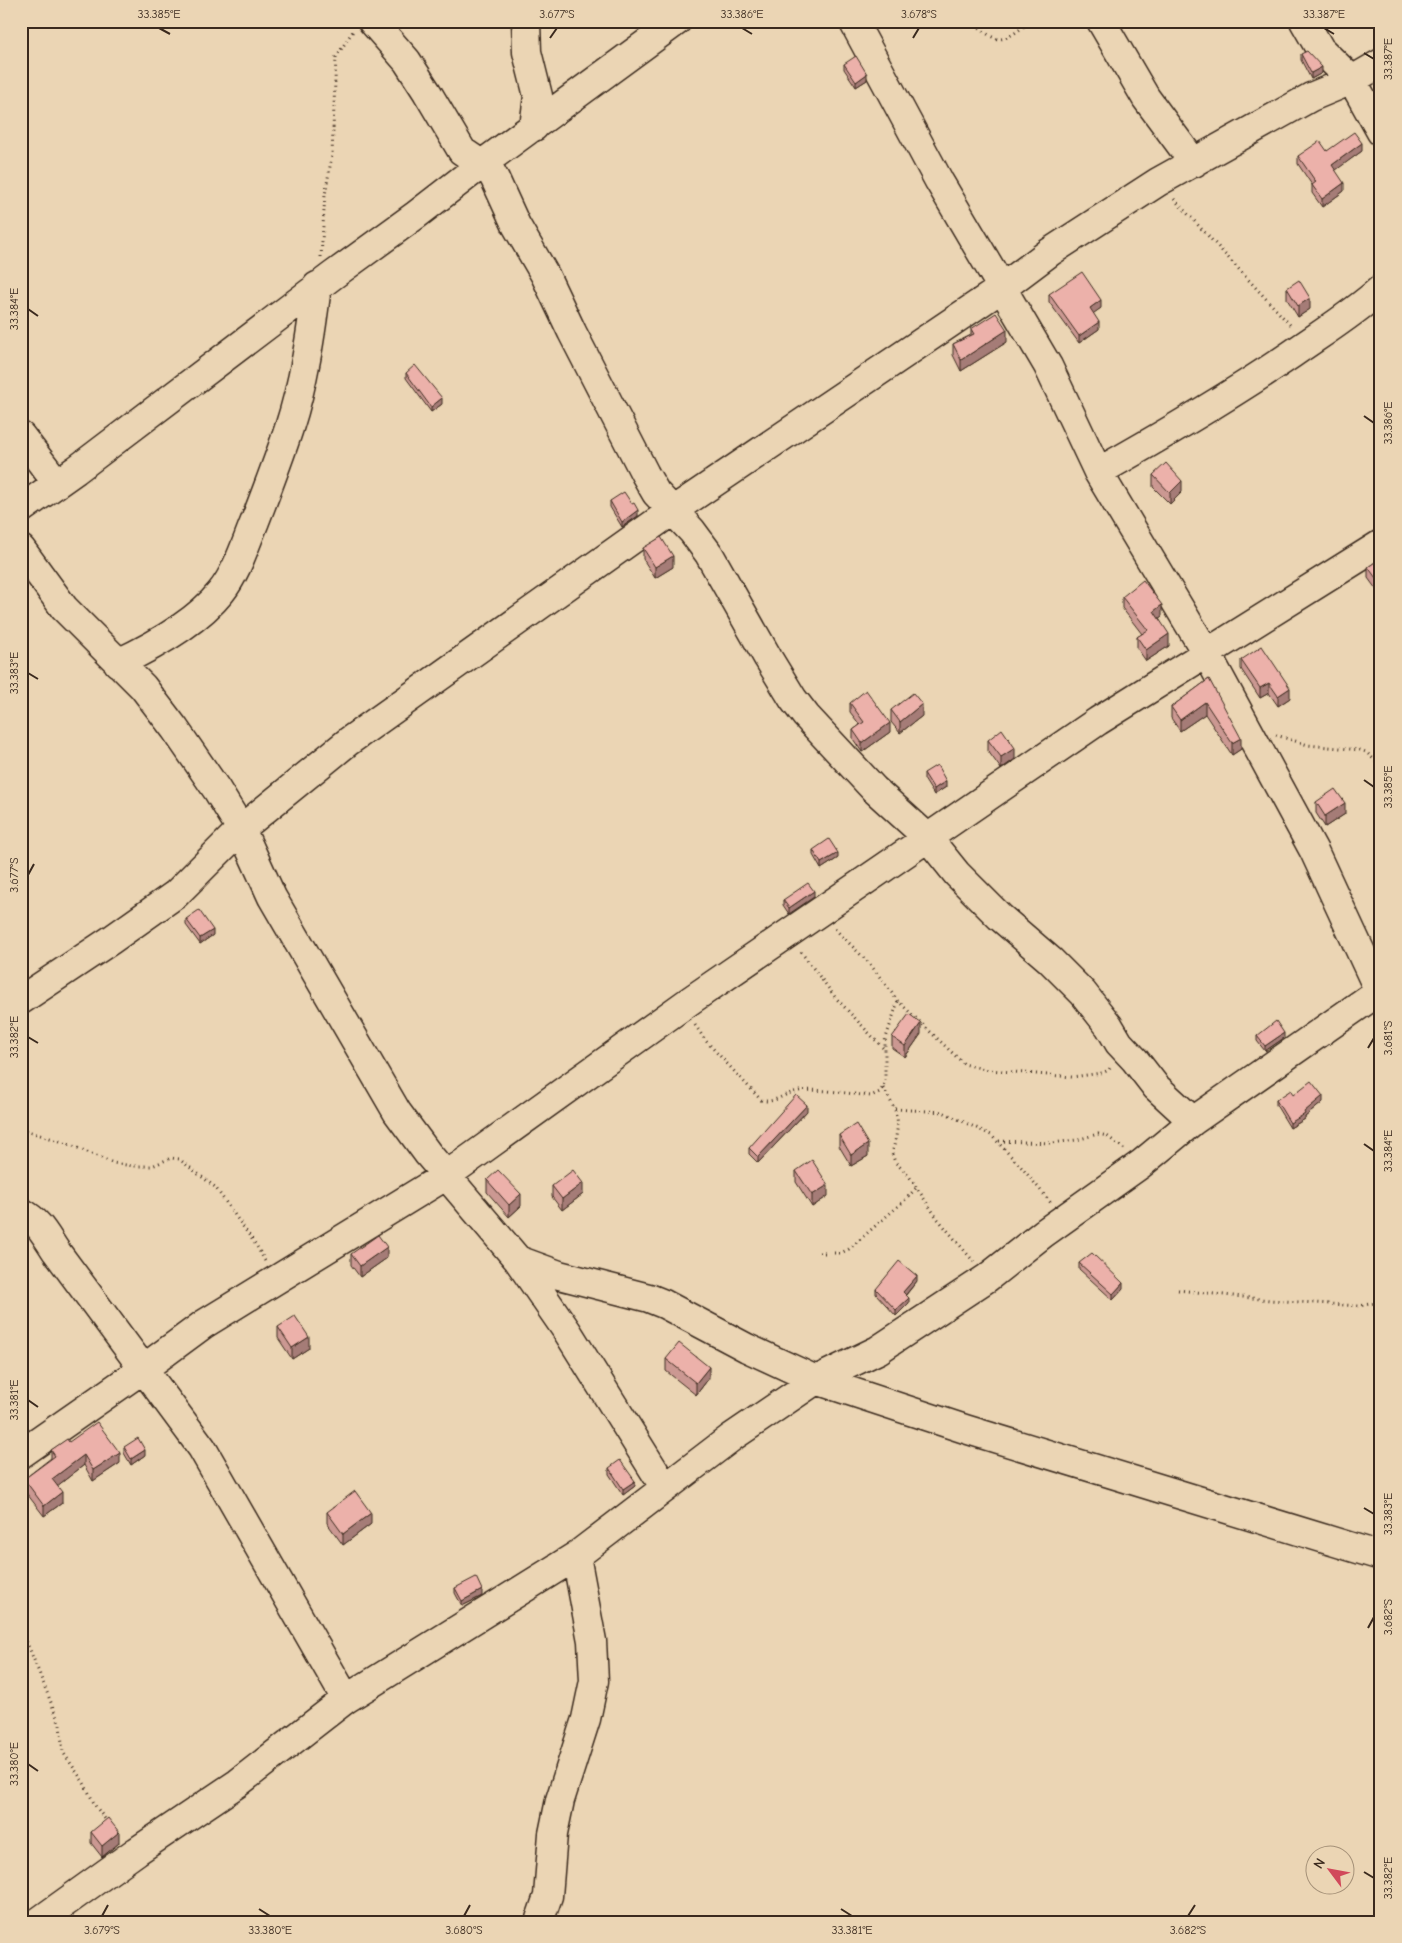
<svg xmlns="http://www.w3.org/2000/svg" width="1402" height="1943" font-family="'Comic Neue',sans-serif">
	<style>
		.lines { fill: none; stroke-linecap: round; stroke-linejoin: round }
		.minor-casing { stroke: #3b2a1e; stroke-width: 31 }
		.path { stroke: #3b2a1e; stroke-width: 3; stroke-dasharray: 1 4; stroke-linecap: butt }
		.minor { stroke: #ebd5b4; stroke-width: 28 }
		.wall { fill: #cb9892; stroke: #3b2a1e }
		.shaded-wall { fill: #a57c77; stroke: #3b2a1e }
		.building { fill: #ecb1aa; stroke: #3b2a1e }
		.ticks { fill: none; stroke: #3b2a1e; stroke-width: 2 }
		.neatline { fill: none; stroke: #3b2a1e; stroke-width: 2 }
		.ticks-label { font-size: 12px; text-anchor: middle; fill: #3b2a1e }
	</style>
	<rect width="100%" height="100%" fill="#ebd5b4"/>
	<filter id="ink" filterUnits="userSpaceOnUse"><feTurbulence type="fractalNoise" baseFrequency=".02" numOctaves="2"/><feDisplacementMap in="SourceGraphic" scale="10" xChannelSelector="R" yChannelSelector="G"/><feConvolveMatrix kernelMatrix="1 2 1 2 8 2 1 2 1" color-interpolation-filters="sRGB"/></filter>
	<g filter="url(#ink)">
		<g class="lines">
			<defs>
				<path id="minor" d="M372,21L407,61L427,92L462,151L490,170L495,179L516,225L545,275L572,332L645,474L656,493L692,531L709,554L768,658L793,699L806,716L874,789L928,838L957,874L1000,917L1050,960L1083,993L1109,1026L1119,1043L1135,1060L1156,1087L1193,1121
					M526,21L527,52L538,96L534,127
					M853,21L939,181L1048,366L1098,472L1207,654L1314,851L1379,991
					M1101,21L1146,98L1194,163
					M1304,21L1320,49L1352,80L1381,132
					M21,436L57,483
					M1098,472C1164,435 1229,397 1292,354C1322,333 1353,314 1381,289
					M21,509L76,470L332,276L416,215L482,164L677,21
					M21,549L64,608L143,687L175,729L217,790L241,829L272,897L397,1112L428,1154L518,1260L559,1275L649,1298L664,1304L747,1348L816,1380L965,1429L1381,1556
					M118,663C152,647 197,622 221,592C237,572 245,545 255,521C267,490 279,459 289,428C304,382 311,334 317,286
					M21,1000L111,940L176,894L241,829L349,741L672,511L1002,288L1050,252L1158,182L1311,97L1352,80L1381,63
					M21,1212C40,1222 45,1235 56,1251L202,1448L346,1699
					M518,1260L567,1331L665,1488
					M21,1454L143,1369L204,1324L447,1175L691,1000L1098,721L1381,544
					M38,1922L137,1851L238,1783L346,1699L576,1556L732,1437L816,1380L878,1350L987,1278L1044,1233L1141,1164L1193,1121L1381,990
					M539,1922L548,1896L553,1834L560,1800L586,1719L594,1681L592,1641L576,1556"/>
			</defs>
			<!-- minor casing -->
			<use href="#minor" class="minor-casing"/>
			<!-- path -->
			<path class="path" d="M972,21C978,26 988,36 995,38C1006,43 1022,27 1031,21
				M1174,199L1292,327
				M321,257L325,195L332,155L336,57L353,31
				M1276,735L1308,745L1360,750L1366,752L1381,766
				M835,929L870,964L898,1001L964,1064L989,1070L1072,1077L1102,1073L1109,1070L1111,1066
				M801,952L835,997L884,1049
				M695,1025L706,1041L761,1100C773,1104 782,1095 794,1092C813,1087 850,1094 871,1096L880,1092L885,1084V1041L898,1001
				M883,1088C901,1118 900,1120 892,1154L895,1162L909,1176L937,1218L974,1262
				M895,1109L943,1112L991,1135L1023,1169L1051,1203
				M21,1129L66,1143L113,1163L133,1166H152L171,1158L179,1159L215,1187L256,1245L265,1261
				M999,1141L1052,1143L1076,1140L1098,1134L1107,1136L1124,1149
				M819,1253H841L849,1249L904,1201L917,1187
				M1178,1290L1270,1300L1359,1306L1381,1302
				M21,1633L26,1640L60,1725L63,1752L84,1783L96,1807L108,1823"/>
			<!-- minor -->
			<use href="#minor" class="minor"/>
		</g>
		<!-- wall -->
		<path class="wall" d="M1301,54L1322,73L1311,79L1301,60Z
			M844,64L867,80L856,87L844,69Z
			M1327,151H1362L1335,170L1344,191L1322,207L1312,193V185L1298,164V156Z
			M1287,288L1310,309L1298,317L1287,299Z
			M1049,294L1101,308L1093,313L1099,329L1079,343L1049,302Z
			M971,329L1007,342L961,371L953,355V344L971,335Z
			M406,373L442,404L431,412L406,378Z
			M1153,475L1182,492L1170,504L1153,487Z
			M610,501L632,504L638,516L622,527L610,507Z
			M643,548L673,567L655,578L643,559Z
			M1381,558V596L1368,578V567Z
			M1122,597L1162,616L1159,618L1169,646L1146,661L1137,648V637L1142,634L1122,608Z
			M1241,660L1290,698L1278,706L1269,693L1260,698L1241,669Z
			M1209,679L1241,749L1232,755L1205,714L1180,731L1171,718V707Z
			M850,703L890,732L862,752L853,739V730L860,725L850,712Z
			M891,710L922,716L900,733L891,722Z
			M988,740L1015,759L1001,769L988,751Z
			M924,773L946,787L934,795L924,779Z
			M1316,802L1345,814L1325,827L1316,813Z
			M813,850L838,858L821,869L813,855Z
			M814,897L789,914L783,905V900Z
			M186,919L213,935L200,944L186,925Z
			M921,1034L905,1057L892,1048V1037Z
			M1257,1036L1284,1038L1265,1051L1257,1041Z
			M1293,1095L1323,1102L1305,1117V1119L1290,1128L1276,1105V1100Z
			M807,1111L758,1163L749,1154V1148Z
			M839,1135L868,1156L851,1166L839,1146Z
			M796,1171L828,1196L812,1207L796,1182Z
			M487,1180L521,1206L509,1217L487,1192Z
			M552,1186L583,1194L562,1210L552,1197Z
			M351,1254L387,1258L360,1277L351,1265Z
			M1079,1263L1123,1289L1113,1300L1079,1269Z
			M917,1281L906,1295L909,1303L896,1316L876,1294V1289Z
			M278,1327L309,1348L292,1359L278,1338Z
			M666,1359L709,1378L696,1395L666,1371Z
			M69,1442L120,1463L93,1481L84,1465L57,1486L62,1503L44,1516L24,1490V1479L51,1458V1450Z
			M124,1447L145,1455L131,1465L124,1453Z
			M609,1468L635,1486L623,1495L609,1474Z
			M327,1512L371,1524L343,1545L327,1523Z
			M455,1588L482,1596L462,1606L455,1593Z
			M91,1832L119,1843L102,1857L91,1843Z"/>
		<!-- shaded-wall -->
		<path class="shaded-wall" d="M1322,67V73L1311,79V73Z
			M867,74V80L856,87V82Z
			M1362,143V151L1332,173V165Z
			M1344,183V191L1322,207V199Z
			M1310,298V309L1298,317V306Z
			M1101,300V308L1090,316V308Z
			M1099,322V329L1079,343V336Z
			M1007,330V342L961,371V360Z
			M442,398V404L431,412V407Z
			M1182,481V492L1170,504V493Z
			M638,510V516L622,527V522Z
			M673,556V567L655,578V567Z
			M1162,605V616L1154,622V611Z
			M1169,634V646L1146,661V650Z
			M1269,683V693L1260,698V688Z
			M1290,688V698L1278,706V696Z
			M1205,702V714L1180,731V720Z
			M922,704V716L900,733V722Z
			M890,723V732L862,752V743Z
			M1241,738V749L1232,755V743Z
			M1015,748V759L1001,769V757Z
			M946,781V787L934,795V789Z
			M1345,803V814L1325,827V816Z
			M838,853V858L821,869V863Z
			M814,891V897L789,914V908Z
			M213,930V935L200,944V938Z
			M921,1023V1034L905,1057V1046Z
			M1284,1033V1038L1265,1051V1046Z
			M1323,1096V1102L1305,1117V1119L1290,1128V1123Z
			M807,1105V1111L758,1163V1157Z
			M868,1144V1156L851,1166V1155Z
			M583,1183V1194L562,1210V1199Z
			M828,1185V1196L812,1207V1195Z
			M521,1194V1206L509,1217V1205Z
			M387,1247V1258L360,1277V1266Z
			M917,1276V1281L903,1298V1292Z
			M1123,1283V1289L1113,1300V1294Z
			M909,1298V1303L896,1316V1310Z
			M309,1337V1348L292,1359V1348Z
			M709,1367V1378L696,1395V1383Z
			M145,1450V1455L131,1465V1459Z
			M120,1453V1463L93,1481V1470Z
			M84,1455V1465L52,1490V1479Z
			M635,1481V1486L623,1495V1489Z
			M62,1492V1503L44,1516V1506Z
			M371,1513V1524L343,1545V1534Z
			M482,1590V1596L462,1606V1601Z
			M119,1832V1843L102,1857V1846Z"/>
		<!-- building -->
		<path class="building" d="M1307,51L1322,67L1311,73L1301,54Z
			M856,56L867,74L856,82L844,64Z
			M1354,132L1362,143L1332,165L1344,183L1322,199L1312,185L1316,182L1298,156L1320,141L1327,151Z
			M1082,272L1101,300L1090,308L1099,322L1079,336L1049,294Z
			M1299,280L1310,298L1298,306L1287,288Z
			M996,313L1007,330L961,360L953,344L974,334L971,329Z
			M415,365L442,398L431,407L406,373Z
			M1166,463L1182,481L1170,493L1153,475Z
			M624,492L632,504L634,503L638,510L622,522L610,501Z
			M661,537L673,556L655,567L643,548Z
			M1381,558V585L1368,567Z
			M1143,580L1162,605L1154,611L1169,634L1146,650L1137,637L1148,630L1122,597Z
			M1262,646L1290,688L1278,696L1269,683L1260,688L1241,660Z
			M1209,679L1241,738L1232,743L1205,702L1180,720L1171,707Z
			M866,690L890,723L862,743L853,730L864,722L850,703Z
			M913,693L922,704L900,722L891,710Z
			M1002,729L1015,748L1001,757L988,740Z
			M937,765L946,781L934,789L924,773Z
			M1335,789L1345,803L1325,816L1316,802Z
			M829,839L838,853L821,863L813,850Z
			M808,883L814,891L789,908L783,900Z
			M199,910L213,930L200,938L186,919Z
			M909,1014L921,1023L905,1046L892,1037Z
			M1276,1021L1284,1033L1265,1046L1257,1036Z
			M1311,1081L1323,1096L1304,1112L1305,1114L1290,1123L1276,1100L1291,1090L1293,1095Z
			M796,1095L807,1105L758,1157L749,1148Z
			M856,1124L868,1144L851,1155L839,1135Z
			M812,1160L828,1185L812,1195L796,1171Z
			M498,1170L521,1194L509,1205L487,1180Z
			M573,1170L583,1183L562,1199L552,1186Z
			M378,1235L387,1247L360,1266L351,1254Z
			M1092,1253L1123,1283L1113,1294L1079,1263Z
			M899,1261L917,1276L903,1292L909,1298L896,1310L876,1289Z
			M295,1316L309,1337L292,1348L278,1327Z
			M679,1343L709,1367L696,1383L666,1359Z
			M97,1422L120,1453L93,1470L84,1455L52,1479L62,1492L44,1506L24,1479L55,1456L51,1450L67,1439L69,1442Z
			M138,1438L145,1450L131,1459L124,1447Z
			M620,1460L635,1481L623,1489L609,1468Z
			M355,1491L371,1513L343,1534L327,1512Z
			M476,1577L482,1590L462,1601L455,1588Z
			M108,1818L119,1832L102,1846L91,1832Z"/>
	</g>
	<!-- ticks -->
	<path class="ticks" d="M159,28L170,34M742,28L752,34M1324,28L1334,34M550,38L557,28M913,38L919,28M1364,53L1374,59M28,309L38,316M1364,416L1374,423M28,673L38,679M1364,780L1374,787M28,875L34,864M28,1037L38,1043M1368,1048L1374,1038M1364,1144L1374,1151M28,1400L38,1407M1364,1508L1374,1514M1368,1628L1374,1617M28,1764L38,1771M1364,1872L1374,1878M259,1909L270,1916M841,1909L852,1916M102,1916L108,1905M464,1916L470,1905M1188,1916L1195,1905"/>
	<!-- margin -->
	<rect width="1402" height="1943" fill="none" stroke="#ebd5b4" stroke-width="55"/>
	<!-- north arrow -->
	<g transform="translate(1330 1870) rotate(302)"><circle r="24" fill="#ebd5b4" stroke="#a59178"/>
	<path d="M0-4L9 19L0 12L-9 19Z" fill="#d1495b"/>
	<text y="-8" font-size="14" font-weight="bold" text-anchor="middle" fill="#3b2a1e">N</text>
	</g>
	<rect x="28" y="28" width="1346" height="1888" class="neatline"/>
	<g class="ticks-label">
		<text x="159" y="18">33.385°E</text>
		<text x="557" y="18">3.677°S</text>
		<text x="742" y="18">33.386°E</text>
		<text x="919" y="18">3.678°S</text>
		<text x="1324" y="18">33.387°E</text>
		<text transform="translate(1388 59) rotate(-90)" y="4">33.387°E</text>
		<text transform="translate(14 309) rotate(-90)" y="4">33.384°E</text>
		<text transform="translate(1388 423) rotate(-90)" y="4">33.386°E</text>
		<text transform="translate(14 673) rotate(-90)" y="4">33.383°E</text>
		<text transform="translate(1388 787) rotate(-90)" y="4">33.385°E</text>
		<text transform="translate(14 875) rotate(-90)" y="4">3.677°S</text>
		<text transform="translate(14 1037) rotate(-90)" y="4">33.382°E</text>
		<text transform="translate(1388 1038) rotate(-90)" y="4">3.681°S</text>
		<text transform="translate(1388 1151) rotate(-90)" y="4">33.384°E</text>
		<text transform="translate(14 1400) rotate(-90)" y="4">33.381°E</text>
		<text transform="translate(1388 1514) rotate(-90)" y="4">33.383°E</text>
		<text transform="translate(1388 1617) rotate(-90)" y="4">3.682°S</text>
		<text transform="translate(14 1764) rotate(-90)" y="4">33.380°E</text>
		<text transform="translate(1388 1878) rotate(-90)" y="4">33.382°E</text>
		<text x="102" y="1934">3.679°S</text>
		<text x="270" y="1934">33.380°E</text>
		<text x="464" y="1934">3.680°S</text>
		<text x="852" y="1934">33.381°E</text>
		<text x="1188" y="1934">3.682°S</text>
	</g>
</svg>
